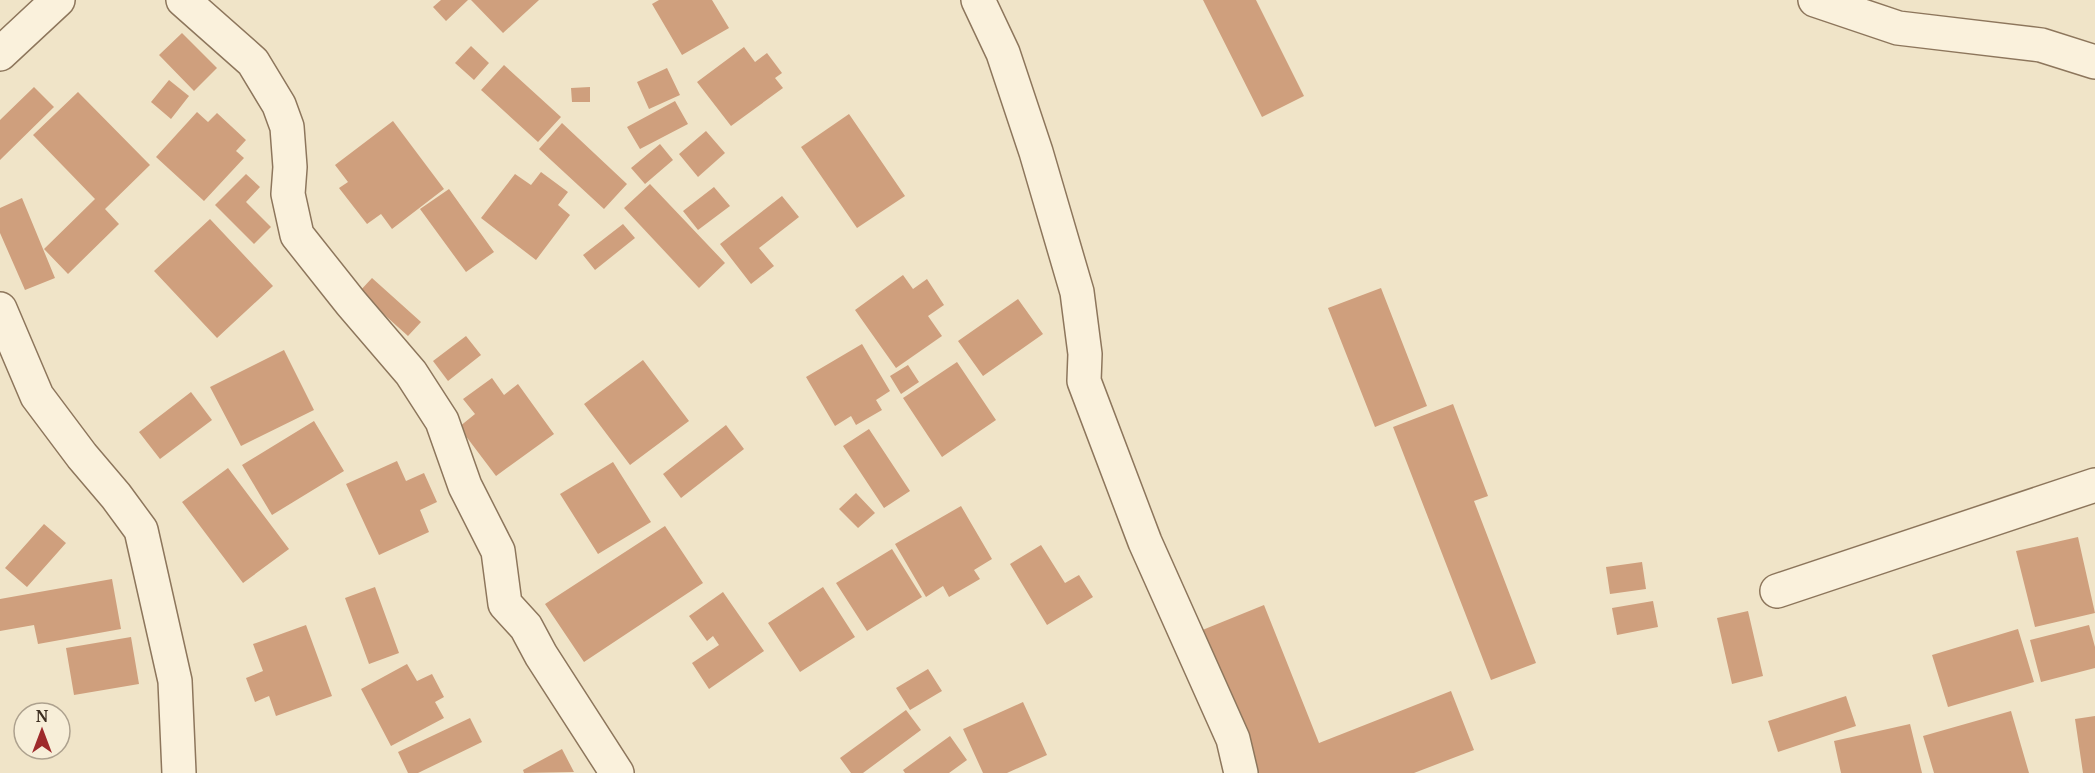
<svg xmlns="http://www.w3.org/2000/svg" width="2095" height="773" font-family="'Noto Serif',serif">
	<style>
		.building { fill: #cf9f7d }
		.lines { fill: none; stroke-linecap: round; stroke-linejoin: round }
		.minor-casing { stroke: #8d765c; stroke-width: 36 }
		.minor { stroke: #faf1dc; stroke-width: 33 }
	</style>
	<rect width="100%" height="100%" fill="#f0e4c8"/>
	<!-- building -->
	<path class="building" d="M441,0H468L446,21L433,7Z
		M471,0H539L503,33Z
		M659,0H712L729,28L682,55L652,4Z
		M1203,0H1256L1304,96L1262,117Z
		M182,33L217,68L194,91L159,55Z
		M471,46L489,63L474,80L455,63Z
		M744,47L755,62L767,53L782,73L775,78L783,88L731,126L697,82Z
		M504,65L561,117L538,142L481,90Z
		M667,68L680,95L649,109L637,82Z
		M169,80L189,96L171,119L151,102Z
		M34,87L54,107L0,160V120Z
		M590,87V102H572L571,88Z
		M78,92L150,165L105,209L119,224L68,274L44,249L95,199L33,135Z
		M675,101L688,124L640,149L627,127Z
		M197,112L208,122L217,113L246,140L236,151L244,158L204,201L156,157Z
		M849,114L905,196L857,228L801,147Z
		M393,121L444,189L392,229L381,214L367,224L339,188L348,182L335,165Z
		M562,123L627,184L604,209L539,149Z
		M706,131L725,153L698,177L679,154Z
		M660,144L673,160L645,184L631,168Z
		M541,172L568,192L558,205L570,215L536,260L481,218L515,174L531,185Z
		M246,174L260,187L246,202L271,227L254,244L215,205Z
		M650,184L725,263L699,288L624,208Z
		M714,187L730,206L698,230L683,211Z
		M449,189L494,252L466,272L420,209Z
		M782,196L799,217L759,248L774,266L751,284L720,244Z
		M22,198L55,278L25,290L0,233V208Z
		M210,219L273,286L217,338L154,271Z
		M623,224L635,238L595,270L583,255Z
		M903,275L913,289L927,279L944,305L928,316L942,336L896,368L855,310Z
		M372,278L421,322L408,336L359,292Z
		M1381,288L1427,406L1375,427L1328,308Z
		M1018,299L1043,334L983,376L958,341Z
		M466,336L481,355L448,381L433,361Z
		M862,344L890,391L876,400L882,410L856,425L851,416L835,426L806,377Z
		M284,350L314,410L241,446L210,387Z
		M643,360L689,421L630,465L584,404Z
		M957,362L996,420L942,457L903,398Z
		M908,365L919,382L901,394L890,376Z
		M492,378L504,395L518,384L554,434L496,476L459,427L475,414L463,399Z
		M191,392L212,420L160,459L139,432Z
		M1453,404L1488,496L1474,501L1536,663L1491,680L1393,427Z
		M314,421L344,471L272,515L242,465Z
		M726,425L744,449L681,498L663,474Z
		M869,429L910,491L884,508L843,446Z
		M397,461L406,481L424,473L437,502L420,510L429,532L379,555L346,484Z
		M613,462L651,522L598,554L560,494Z
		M228,468L289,549L243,583L182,502Z
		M856,493L875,513L858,528L839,509Z
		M961,506L992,559L974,570L980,579L949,597L943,586L926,597L895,544Z
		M44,524L66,543L27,587L5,568Z
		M665,526L703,583L584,662L545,604Z
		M2078,537L2095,613L2035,627L2016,551Z
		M1041,545L1065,583L1079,575L1093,597L1047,625L1010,564Z
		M892,549L922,597L867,631L836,583Z
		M1642,562L1646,589L1610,594L1606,567Z
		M112,579L121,629L38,644L34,625L0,631V599Z
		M375,587L399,653L369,664L345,598Z
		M823,587L855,637L800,672L768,623Z
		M723,592L764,651L709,689L692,663L719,645L713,636L707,641L689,616Z
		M1653,601L1658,627L1617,635L1612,608Z
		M1264,605L1319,743L1451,691L1474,750L1414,773H1256L1200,631Z
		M1748,611L1763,676L1732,684L1717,618Z
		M306,625L332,696L276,716L269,696L255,702L246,678L263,671L253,644Z
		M2089,625L2095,647V668L2041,682L2030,640Z
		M2018,629L2034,682L1948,707L1932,655Z
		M131,637L139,684L74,695L66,648Z
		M407,664L417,681L432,674L444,697L435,702L444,718L391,746L361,689Z
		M928,669L942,691L910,710L896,688Z
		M1846,696L1856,726L1778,752L1768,721Z
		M1023,702L1047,755L1007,773H983L963,729Z
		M906,710L921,730L863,773H851L840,758Z
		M2011,711L2029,773H1934L1923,736Z
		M2095,716V773H2083L2075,719Z
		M470,718L482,742L418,773H408L398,752Z
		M1910,724L1922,773H1841L1834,741Z
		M950,736L967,760L949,773H905L903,770Z
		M562,749L574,772L524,773L523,770Z"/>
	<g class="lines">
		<defs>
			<path id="minor" d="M183,0L253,62L279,105L287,127L290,167L288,194L297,235L351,303L411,373L442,421L465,486L498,551L505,604L526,627L541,655L617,773
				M978,0L1003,53L1036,152L1077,292L1085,354L1084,381L1145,542L1233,739L1241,773
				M1815,0L1898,28L2041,45L2095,62
				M0,54L58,0
				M0,309L37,396L82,456L116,496L141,530L175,681L179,773
				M1777,591L2095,485"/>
		</defs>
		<!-- minor casing -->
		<use href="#minor" class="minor-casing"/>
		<!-- minor -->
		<use href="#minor" class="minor"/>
	</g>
	<!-- north arrow -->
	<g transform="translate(42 731)"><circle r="28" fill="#f7eed8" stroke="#ada18e" stroke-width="1.5"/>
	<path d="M0-4.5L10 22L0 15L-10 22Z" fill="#9e2a2b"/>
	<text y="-9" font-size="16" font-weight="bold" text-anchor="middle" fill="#3d2e20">N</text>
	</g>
</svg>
